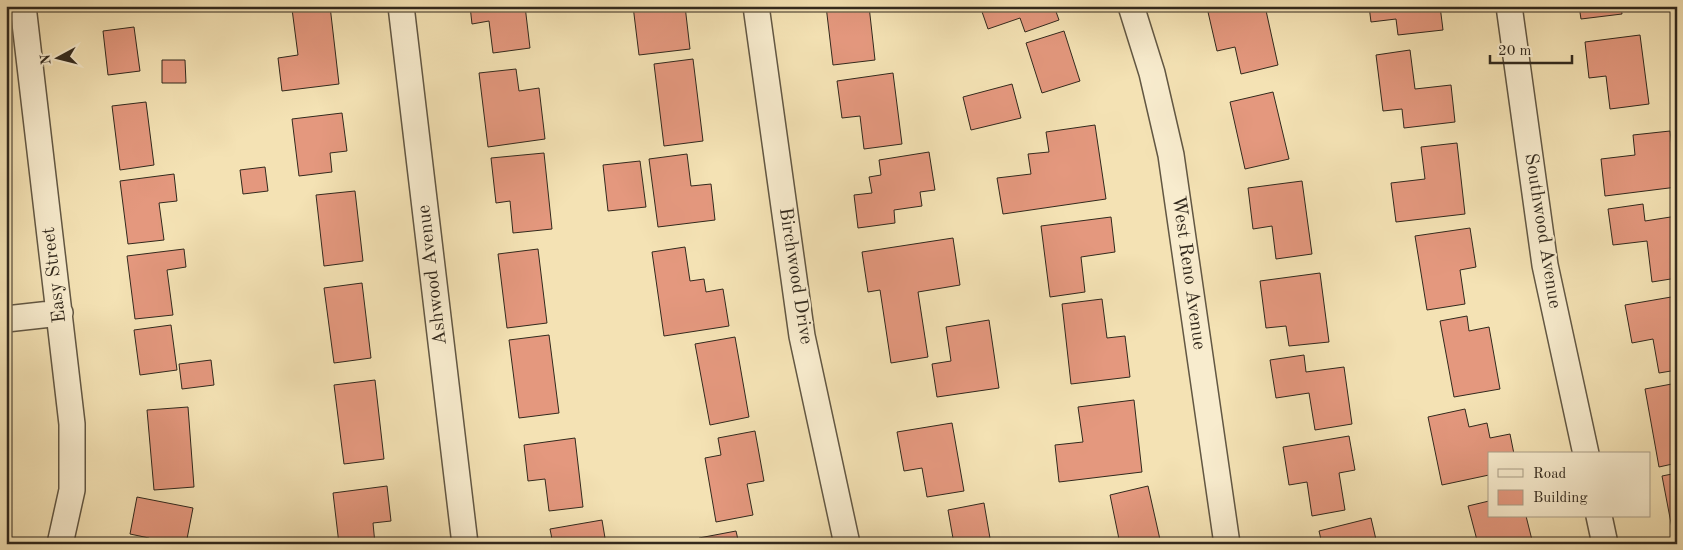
<svg xmlns="http://www.w3.org/2000/svg" width="1683" height="550" font-family="'Old Standard TT',serif">
	<style>
		.building { fill: #e4987e; stroke: #32291d }
		.lines { fill: none; stroke-linecap: round; stroke-linejoin: round }
		.street-casing { stroke: #625743; stroke-width: 28 }
		.street { stroke: #f8ecce; stroke-width: 25 }
		.labels { text-anchor: middle; dominant-baseline: central; stroke-width: 4.5; stroke-linejoin: round; paint-order: stroke }
		.street-label { font-size: 19px; fill: #32291d; stroke: #f8ecce }
	</style>
	<rect width="100%" height="100%" fill="#f4e2b4"/>
	<filter id="stains"><feTurbulence type="fractalNoise" baseFrequency=".004" numOctaves="4"/><feColorMatrix values="0 0 0 0 .2 0 0 0 0 .09 0 0 0 0 .02 0 0 0 .5 -.17"/></filter>
	<radialGradient id="worn" r=".72"><stop offset=".6" stop-color="#630" stop-opacity="0"/><stop offset="1" stop-color="#630" stop-opacity=".3"/></radialGradient>
	<!-- building -->
	<path class="building" d="M318,6H330L339,84L282,91L278,58L298,55L292,9Z
		M470,6H525L530,48L493,53L489,21L472,24Z
		M633,6H685L690,49L639,55Z
		M826,6H869L875,60L833,65Z
		M980,6H1054L1059,20L1025,32L1020,18L988,29Z
		M1227,6H1265L1278,65L1241,74L1235,47L1217,51L1208,12L1228,8Z
		M1369,6H1440L1443,30L1398,35L1396,19L1371,22Z
		M1579,6H1621L1622,14L1581,19Z
		M134,27L140,71L108,75L103,31Z
		M1064,31L1080,81L1042,93L1026,43Z
		M1640,35L1649,104L1610,109L1606,76L1589,78L1585,42Z
		M1410,50L1415,89L1451,85L1455,122L1404,128L1402,109L1383,111L1376,55Z
		M693,59L703,141L664,146L654,64Z
		M162,60H185L186,83H162Z
		M516,69L519,91L539,88L545,139L488,147L479,73Z
		M893,73L902,144L864,149L860,116L842,118L837,81Z
		M1012,84L1021,118L971,130L963,97Z
		M1273,92L1289,159L1245,169L1230,102Z
		M146,102L154,165L120,170L112,106Z
		M342,113L347,151L330,153L332,172L299,176L292,119Z
		M1095,125L1106,199L1003,214L997,178L1031,174L1028,154L1049,152L1046,132Z
		M1670,131L1677,187L1605,196L1601,159L1635,155L1633,135Z
		M1457,143L1465,214L1396,222L1391,183L1425,179L1421,147Z
		M929,152L935,190L920,192L922,206L894,210L895,223L858,228L854,195L872,193L869,177L881,175L879,160Z
		M544,153L552,229L513,233L510,201L496,203L491,158Z
		M687,154L691,186L711,184L715,220L658,227L649,159Z
		M640,161L646,207L608,211L603,165Z
		M265,167L268,191L243,194L240,170Z
		M174,174L177,201L159,203L164,240L128,244L120,181Z
		M1302,181L1312,254L1276,259L1272,226L1253,229L1248,188Z
		M355,191L363,261L324,266L316,195Z
		M1643,204L1645,221L1677,216V278L1652,282L1647,241L1613,245L1608,209Z
		M1111,217L1115,252L1081,257L1085,292L1050,297L1041,226Z
		M1470,228L1476,267L1460,270L1465,304L1427,310L1415,236Z
		M953,238L960,285L918,292L928,357L891,363L880,290L868,292L862,252Z
		M685,247L690,281L704,279L706,292L723,289L729,326L664,336L652,252Z
		M184,249L186,267L167,270L173,315L135,319L127,256Z
		M538,249L547,323L507,328L498,254Z
		M1320,273L1329,342L1289,346L1286,326L1266,328L1260,281Z
		M362,283L371,358L334,363L324,288Z
		M1677,296V370L1659,373L1653,339L1632,343L1625,305Z
		M1102,299L1107,338L1125,336L1130,377L1071,384L1062,304Z
		M1467,316L1469,331L1489,327L1500,389L1454,397L1440,321Z
		M989,320L999,388L937,397L932,364L951,361L946,327Z
		M171,325L177,370L140,375L134,330Z
		M549,335L559,413L519,418L509,340Z
		M735,337L749,417L710,425L695,344Z
		M1304,355L1306,372L1344,367L1352,424L1315,430L1309,393L1276,398L1270,360Z
		M211,360L214,385L182,389L179,364Z
		M375,380L384,459L344,464L334,385Z
		M1677,383V463L1659,467L1645,389Z
		M1134,400L1142,472L1059,482L1055,445L1083,442L1078,407Z
		M188,407L194,487L154,490L147,410Z
		M1465,409L1469,427L1487,423L1490,438L1510,434L1514,454H1489V475L1442,485L1428,417Z
		M952,423L964,491L927,497L922,468L904,471L897,432Z
		M755,431L764,481L747,484L753,515L716,522L705,458L721,455L718,438Z
		M1349,436L1355,470L1339,473L1345,510L1312,516L1307,482L1289,485L1283,447Z
		M575,438L583,507L549,511L545,479L528,481L524,445Z
		M1677,473V544H1675L1662,476Z
		M387,486L391,521L373,523L375,544H339L333,493Z
		M1148,486L1161,544H1120L1110,495Z
		M137,497L193,508L186,544H148L149,538L130,534Z
		M1489,501V516H1526L1533,544H1478L1468,506Z
		M984,503L991,544H954L948,510Z
		M1371,518L1377,544H1322L1319,531Z
		M602,520L606,544H553L550,529Z
		M736,531L739,544H700L699,538Z"/>
	<g class="lines">
		<defs>
			<path id="street" d="M23,6L72,424V490L60,544
				M401,6L465,544
				M756,6L802,336L847,544
				M1131,6L1152,73L1171,155L1227,544
				M1509,6L1545,265L1586,454
				M6,319L60,313
				M1599,516L1605,544"/>
		</defs>
		<!-- street casing -->
		<use href="#street" class="street-casing"/>
		<!-- street -->
		<use href="#street" class="street"/>
	</g>
	<g class="labels">
		<!-- street labels -->
		<g class="street-label">
			<text transform="translate(1542 231) rotate(81)">Southwood Avenue</text>
			<text transform="translate(1188 273) rotate(82)">West Reno Avenue</text>
			<text transform="translate(55 275) rotate(-97)">Easy Street</text>
			<text transform="translate(433 275) rotate(-97)">Ashwood Avenue</text>
			<text transform="translate(795 276) rotate(81)">Birchwood Drive</text>
		</g>
	</g>
	<!-- margin -->
	<rect width="1683" height="550" fill="none" stroke="#f4e2b4" stroke-width="25"/>
	<rect x="8" y="8" width="1668" height="535" fill="none" stroke="#32291d" stroke-width="2.5"/>
	<rect x="12" y="12" width="1658" height="525" fill="none" stroke="#32291d"/>
	<!-- legend -->
	<rect x="1488" y="452" width="162" height="65" fill="#f8ecce" stroke="#a99e87"/>
	<rect x="1498" y="469" width="25" height="8" fill="#f8ecce" stroke="#a99e87"/>
	<text x="1533" y="478" font-size="15" fill="#32291d">Road</text>
	<rect x="1498" y="490" width="25" height="15" fill="#e4987e" stroke="#a99e87"/>
	<text x="1533" y="502" font-size="15" fill="#32291d">Building</text>
	<!-- north arrow -->
	<g transform="translate(58 58) rotate(263)" stroke="#f8ecce" stroke-width="4" paint-order="stroke">
	<path d="M0-4L9 19L0 12L-9 19Z" fill="#32291d"/>
	<text y="-8" font-size="14" font-weight="bold" text-anchor="middle" fill="#32291d">N</text>
	</g>
	<!-- scale -->
	<path d="M1490 55v8h82v-8" fill="none" stroke="#32291d" stroke-width="2.5"/>
	<text x="1498" y="55" font-size="15" fill="#32291d" stroke="#f8ecce" stroke-width="4" paint-order="stroke">20 m</text>
	<rect width="100%" height="100%" filter="url(#stains)"/>
	<rect width="100%" height="100%" fill="url(#worn)"/>
</svg>
